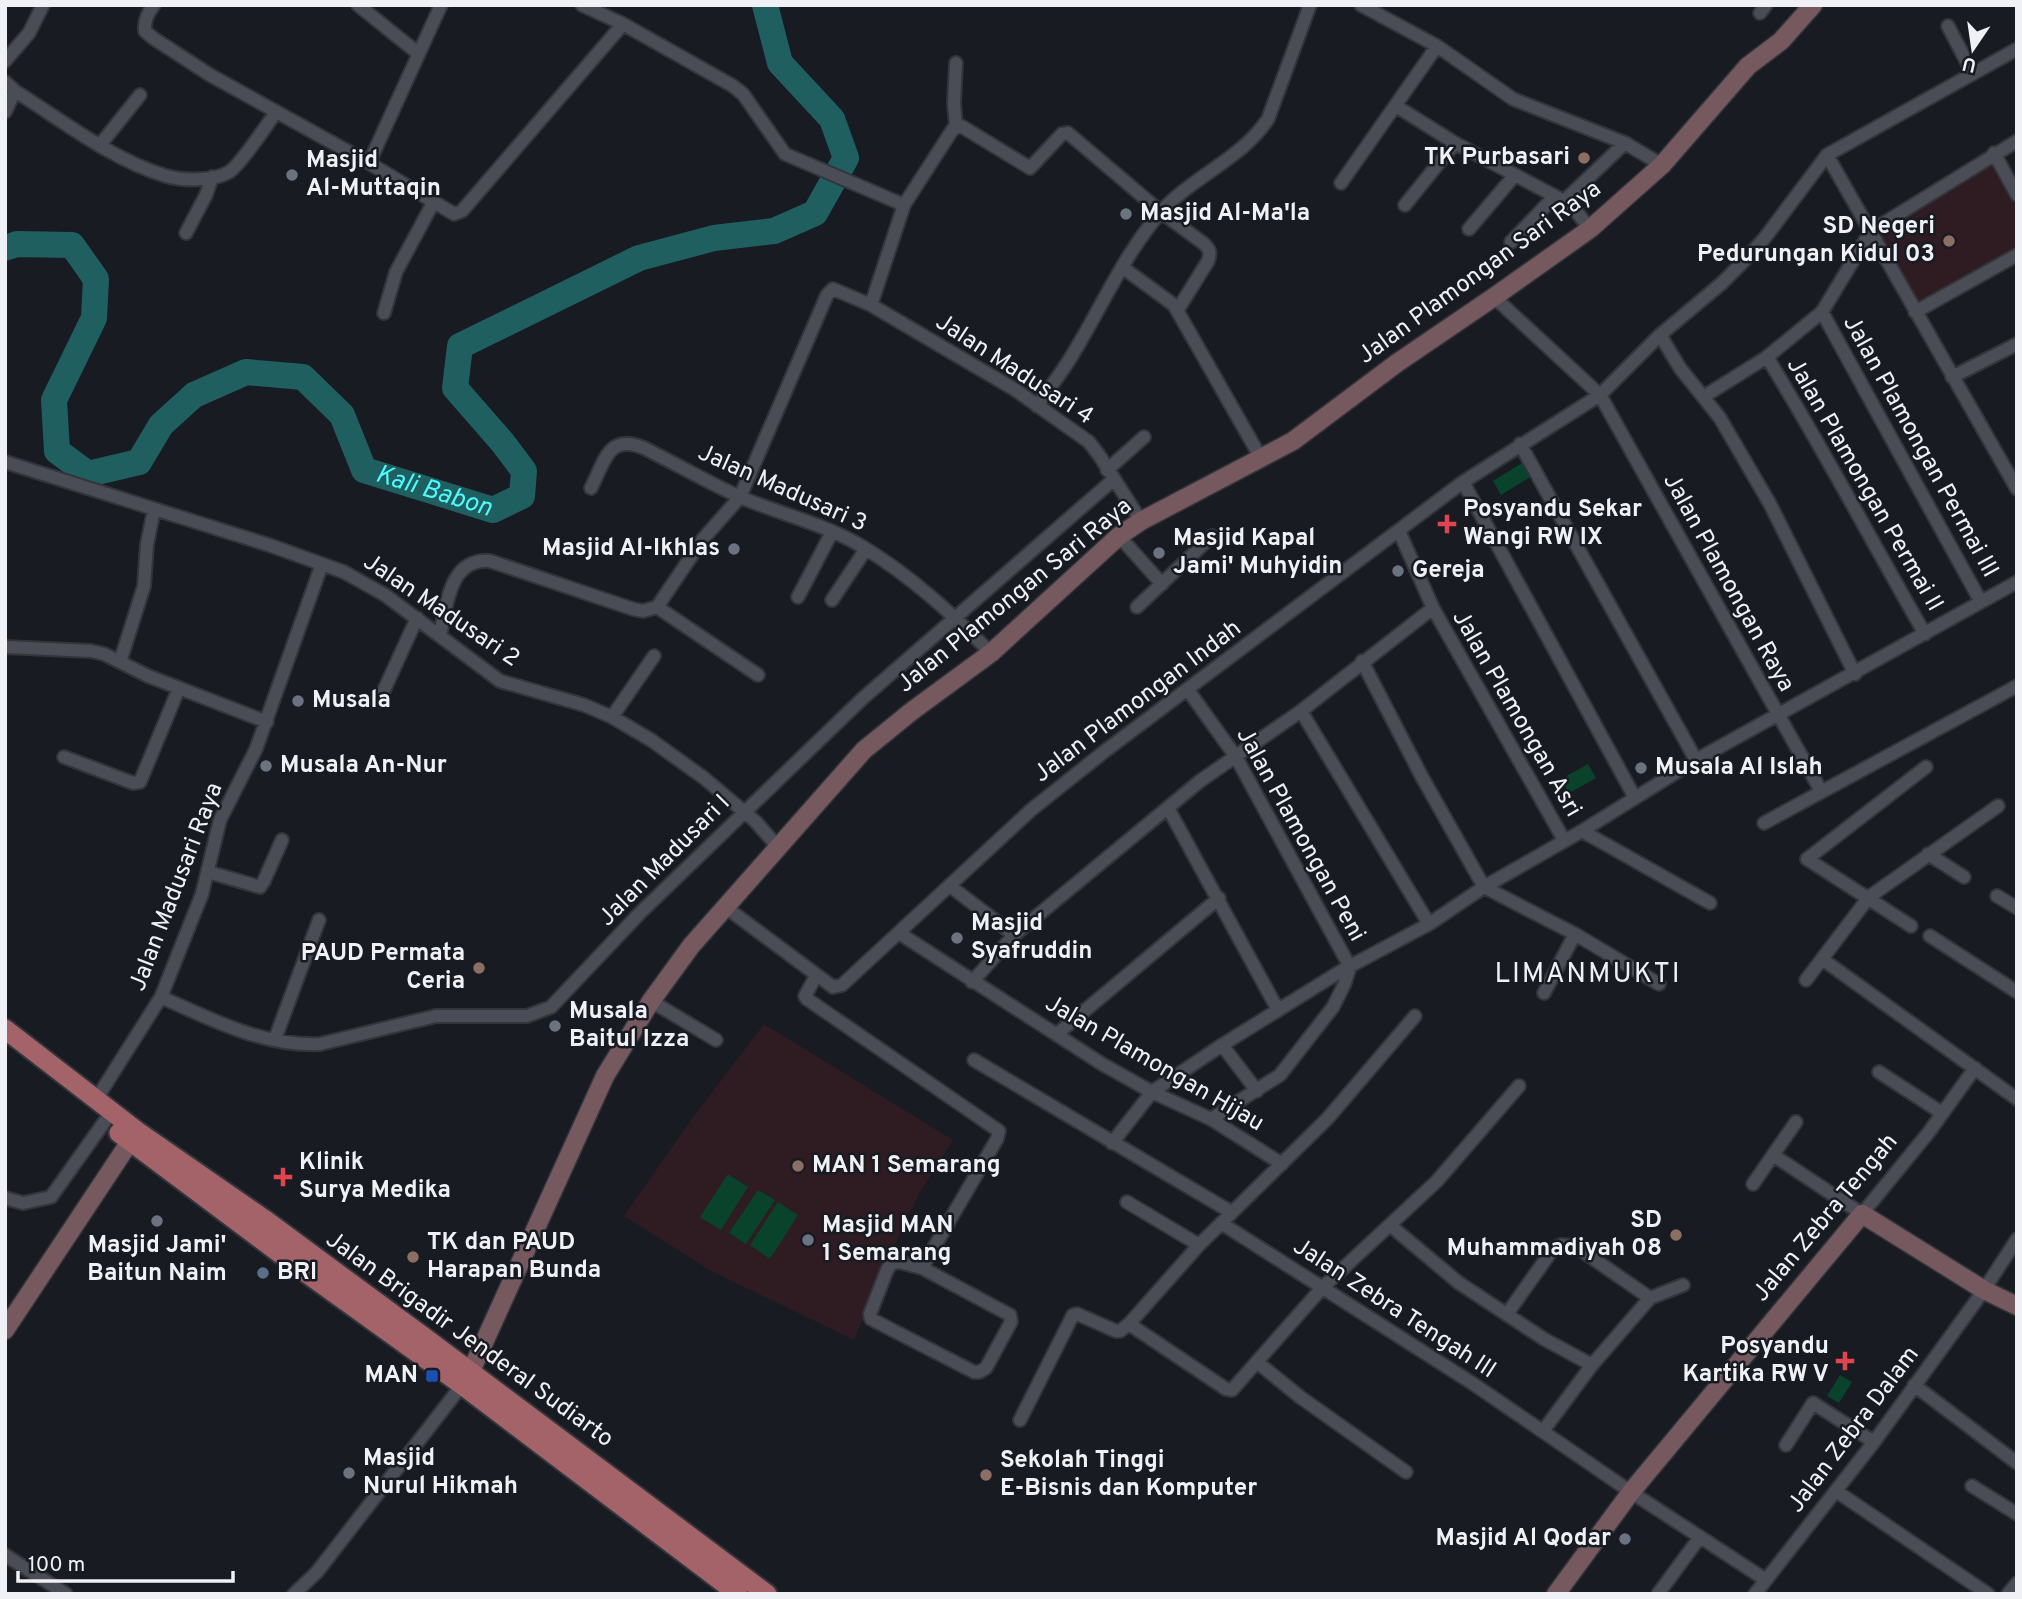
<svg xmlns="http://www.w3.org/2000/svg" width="2022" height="1599" font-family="Overpass,sans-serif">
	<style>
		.education { fill: #2e1c22 }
		.garden { fill: #09432b }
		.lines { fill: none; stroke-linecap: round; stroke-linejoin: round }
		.river { stroke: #1f5f60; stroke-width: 26 }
		.street-casing { stroke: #33353a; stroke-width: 16 }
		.secondary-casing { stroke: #33353a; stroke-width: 21 }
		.primary-casing { stroke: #33353a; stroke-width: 23 }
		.street { stroke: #4a4d56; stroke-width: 12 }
		.secondary { stroke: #76585f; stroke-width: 18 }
		.primary { stroke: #a36368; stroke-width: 19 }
		.education-dot { fill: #8d6e63; stroke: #181b22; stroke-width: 2.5 }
		.worship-dot { fill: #6b7280; stroke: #181b22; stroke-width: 2.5 }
		.health-dot { fill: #e0444e; stroke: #181b22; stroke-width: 2.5 }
		.service-dot { fill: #5c6f8a; stroke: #181b22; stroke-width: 2.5 }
		.transit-dot { fill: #1a4fb4; stroke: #181b22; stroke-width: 2.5 }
		.labels { text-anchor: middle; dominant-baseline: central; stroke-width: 5; stroke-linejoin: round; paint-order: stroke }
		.poi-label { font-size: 24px; font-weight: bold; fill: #eff1f6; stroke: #181b22; text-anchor: start }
		.street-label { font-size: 24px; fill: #eff1f6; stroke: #181b22 }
		.water-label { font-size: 26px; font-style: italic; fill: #4ff9fc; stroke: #181b22 }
		.quarter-label { font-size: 28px; letter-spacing: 2px; fill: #eff1f6; stroke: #181b22 }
	</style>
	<rect width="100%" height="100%" fill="#181b22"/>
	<!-- education -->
	<path class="education" d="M1992,161L2017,208V251L1918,307L1875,231Z
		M764,1024L953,1140L920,1192L893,1248L854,1340L711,1271L624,1216L691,1120Z"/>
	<!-- garden -->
	<path class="garden" d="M1522,463L1530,477L1501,495L1493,481Z
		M1588,764L1596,778L1569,793L1561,779Z
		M728,1174L748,1187L721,1230L700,1217Z
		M758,1190L775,1200L746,1244L729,1233Z
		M778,1202L798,1215L770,1259L750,1245Z
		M1840,1375L1852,1382L1839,1403L1827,1396Z"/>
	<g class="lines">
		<!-- river -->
		<path class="river" id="s1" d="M5,248L17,244L72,245L96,279L94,318L54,400L57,451L88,474L139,462L161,425L194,395L246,372L303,377L342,415L364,470L493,510L522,496L524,471L503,443L455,388L460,346L639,258L714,238L774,231L815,213L846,158L832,119L780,63L765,5"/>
		<defs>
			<path id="street" d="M154,5C148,13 144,20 145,31L153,38L210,75L369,163L454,214L462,211L623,24
				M358,5L419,54
				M582,5L623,24L733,86L743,94L785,154L904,205
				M1361,5L1437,46L1513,99L1625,143L1662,165
				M1760,13L1766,5
				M1948,26L1973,74
				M5,61L29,33L43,5
				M956,63L954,103L956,126
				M5,82L15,91C63,121 112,160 166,176C183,181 214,181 229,172C240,165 267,125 276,112
				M1396,106L1455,143L1564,201L1572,206L1590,229
				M5,112L15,91
				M100,145L140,95
				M1994,153L2017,195
				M1827,155L2017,489
				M369,163L441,5
				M1341,183L1437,46
				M1564,201L1625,143
				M1405,205L1455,143
				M1469,229L1514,176
				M186,233L206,195L212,177
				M1511,242L1555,196
				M1122,267L1174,305L1262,460
				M1494,297L1600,395L1821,791
				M871,305L904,205L953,129L961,126L1030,168L1062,134L1068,133L1161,212L1203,243C1210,249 1211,253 1208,261L1177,311
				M1822,312L1981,602
				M1915,312L2017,255
				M384,313L396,272L433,203
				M1660,335L1680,368L1720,418L1770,504L1855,674
				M1767,357C1823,448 1872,542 1925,634
				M1952,377L2017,344
				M1703,397L1767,357L1822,312L1871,231L2017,141
				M1037,406C1047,392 1058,377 1068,362C1099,313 1122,257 1160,213C1192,176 1241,160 1268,119L1310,5
				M1520,444L1696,760
				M5,462L269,545L344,572L385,595L500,681L584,705L612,717L651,740L704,778L755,821L778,847
				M1107,470L1144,437
				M1463,482L1635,798
				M591,488C605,461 608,433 644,448C676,464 707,482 740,497C780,514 825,524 863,547C911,576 952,614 991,653
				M1399,531L1433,608L1564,840
				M1119,536L1162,584
				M798,597L832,532
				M832,600L866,549
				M657,607L758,675
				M1137,607L1212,536
				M440,635C447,605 449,558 490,561L633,609L643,611L657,607L703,539L740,497L827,295L833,289L871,305L1014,389L1075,432L1089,442L1099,455L1141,521
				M5,647L91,651L104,654L148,676L267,722
				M1362,661L1422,777L1484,887
				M120,662L144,586L147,544L154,510
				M1188,690L1236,757L1350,967L1344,985L1333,1007L1280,1075L1211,1119
				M379,701L417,618
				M1301,711L1429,924
				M612,717L654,656
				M64,757L133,783L140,782L179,688
				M1168,808L1278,1010
				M1764,823L2017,686
				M1582,831L1710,903
				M1928,854L1964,877
				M208,872L260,887L264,881L282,840
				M950,886L1014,935
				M1484,887L1575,934L1659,984
				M1997,896L2017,908
				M724,906L833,987L842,985L1031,810L1105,751L1463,482L1600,395L1660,335L1722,283L1741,264L1764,239L1827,155L2017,49
				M1911,926L1807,859L1926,767
				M899,933L1102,1064L1152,1092L1211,1119L1282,1164
				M1930,936L2017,992
				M1822,959L2017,1099
				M816,976L805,996L807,999L999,1131L997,1139L922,1268
				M1806,980L1869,897L1998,806
				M972,982L1014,935L1200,781L1301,711L1433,608
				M1544,993L1575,934
				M161,997C210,1019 264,1047 320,1044L436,1016H527L551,1007L640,913L862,699L1113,480
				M651,1001L716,1040
				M1057,1034L1219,898
				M275,1039L319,920
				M1222,1045L1257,1091
				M974,1060L1231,1212
				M1879,1072L1942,1113
				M97,1098L161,997L202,894L220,820L256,749L322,564
				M1796,1122L1773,1155L1862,1214L1929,1132L1975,1068
				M1112,1143L1152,1092L1222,1045L1341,971L1429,924L1484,887L1582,831L1696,760L2017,582
				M1753,1184L1773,1155
				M5,1198L23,1203L51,1197L105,1121
				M1127,1202L1199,1245
				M1221,1223L1472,1383L1631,1492L1766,1580
				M1391,1226L1459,1283L1544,1339L1592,1365
				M899,1262L922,1268L1010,1315L1011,1322L986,1368L979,1372H974L871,1319L870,1314L887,1270L892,1263Z
				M1507,1314L1553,1249L1561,1245L1575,1246L1650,1298
				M1129,1324L1226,1389L1232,1390L1322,1288L1437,1181L1519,1086
				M1257,1362L1300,1397L1406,1472
				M1914,1385L2017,1463
				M1020,1420L1073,1315L1077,1314L1116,1331H1120L1129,1324L1199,1245L1328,1118L1415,1016
				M1543,1431L1592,1365L1650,1298L1683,1285
				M1786,1445L1813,1403L1874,1442
				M1972,1486L2017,1514
				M1836,1491L1988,1594
				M5,1555L66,1594
				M294,1594L317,1572L462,1385
				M1658,1594L1700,1537
				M1755,1594L1874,1442L1984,1290L2017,1239
				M2008,1594L2017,1583"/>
			<path id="secondary" d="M5,1330L137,1131
				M471,1371L605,1076L651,1001L691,946L864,750L912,711L991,653L1119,536L1141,521L1293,441L1397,363L1494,297L1590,229L1662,165L1748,66L1781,41L1813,5
				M1556,1594L1631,1492L1862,1214L1984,1290L2017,1306"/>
			<path id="primary" d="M5,1029L137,1131L264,1219L424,1337L767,1594
				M119,1133L302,1270L462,1385L738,1594"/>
		</defs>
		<!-- street casing -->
		<use href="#street" class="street-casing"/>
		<!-- secondary casing -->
		<use href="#secondary" class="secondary-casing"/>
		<!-- primary casing -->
		<use href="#primary" class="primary-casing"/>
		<!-- street -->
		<use href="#street" class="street"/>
		<!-- secondary -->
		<use href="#secondary" class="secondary"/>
		<!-- primary -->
		<use href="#primary" class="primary"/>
	</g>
	<!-- markers -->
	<g class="education-dot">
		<circle cx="1584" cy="158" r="7"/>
		<circle cx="1949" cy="241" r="7"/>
		<circle cx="479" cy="968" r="7"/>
		<circle cx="798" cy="1166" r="7"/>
		<circle cx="1676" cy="1235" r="7"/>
		<circle cx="413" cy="1257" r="7"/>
		<circle cx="986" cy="1475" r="7"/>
	</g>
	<g class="worship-dot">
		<circle cx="292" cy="175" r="7"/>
		<circle cx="1126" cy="214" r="7"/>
		<circle cx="734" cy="549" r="7"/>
		<circle cx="1159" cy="553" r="7"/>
		<circle cx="1398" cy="571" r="7"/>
		<circle cx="298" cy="701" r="7"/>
		<circle cx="266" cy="766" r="7"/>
		<circle cx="1641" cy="768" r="7"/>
		<circle cx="957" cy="938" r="7"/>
		<circle cx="555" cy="1026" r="7"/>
		<circle cx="157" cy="1221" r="7"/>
		<circle cx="808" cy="1240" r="7"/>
		<circle cx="349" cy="1473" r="7"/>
		<circle cx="1625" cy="1539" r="7"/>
	</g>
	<g class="health-dot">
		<path d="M1443.5 513.5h7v7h7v7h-7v7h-7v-7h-7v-7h7z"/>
		<path d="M279.5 1166.5h7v7h7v7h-7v7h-7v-7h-7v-7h7z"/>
		<path d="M1841.5 1350.5h7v7h7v7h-7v7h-7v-7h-7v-7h7z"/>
	</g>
	<circle class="service-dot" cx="263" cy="1273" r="7"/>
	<rect class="transit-dot" x="425" y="1369" width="14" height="14" rx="3.5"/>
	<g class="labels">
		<!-- poi labels -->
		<g class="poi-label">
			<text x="1570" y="158" text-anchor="end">TK Purbasari</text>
			<text x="306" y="161">Masjid<tspan x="306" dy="28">Al-Muttaqin</tspan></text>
			<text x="1140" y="214">Masjid Al-Ma'la</text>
			<text x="1935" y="227" text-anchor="end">SD Negeri<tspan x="1935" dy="28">Pedurungan Kidul 03</tspan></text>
			<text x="1463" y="510">Posyandu Sekar<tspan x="1463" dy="28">Wangi RW IX</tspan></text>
			<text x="1173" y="539">Masjid Kapal<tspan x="1173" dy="28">Jami' Muhyidin</tspan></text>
			<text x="720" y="549" text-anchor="end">Masjid Al-Ikhlas</text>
			<text x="1412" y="571">Gereja</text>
			<text x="312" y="701">Musala</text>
			<text x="280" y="766">Musala An-Nur</text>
			<text x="1655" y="768">Musala Al Islah</text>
			<text x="971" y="924">Masjid<tspan x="971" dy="28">Syafruddin</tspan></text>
			<text x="465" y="954" text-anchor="end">PAUD Permata<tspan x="465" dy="28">Ceria</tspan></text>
			<text x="569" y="1012">Musala<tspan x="569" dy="28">Baitul Izza</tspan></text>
			<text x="299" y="1163">Klinik<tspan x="299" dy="28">Surya Medika</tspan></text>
			<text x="812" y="1166">MAN 1 Semarang</text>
			<text x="1662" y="1221" text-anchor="end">SD<tspan x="1662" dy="28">Muhammadiyah 08</tspan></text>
			<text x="822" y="1226">Masjid MAN<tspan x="822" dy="28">1 Semarang</tspan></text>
			<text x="427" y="1243">TK dan PAUD<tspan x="427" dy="28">Harapan Bunda</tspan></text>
			<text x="157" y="1246" text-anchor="middle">Masjid Jami'<tspan x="157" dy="28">Baitun Naim</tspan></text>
			<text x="277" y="1273">BRI</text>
			<text x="1829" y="1347" text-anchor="end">Posyandu<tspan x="1829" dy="28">Kartika RW V</tspan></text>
			<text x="418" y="1376" text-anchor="end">MAN</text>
			<text x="363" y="1459">Masjid<tspan x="363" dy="28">Nurul Hikmah</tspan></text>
			<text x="1000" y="1461">Sekolah Tinggi<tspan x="1000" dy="28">E-Bisnis dan Komputer</tspan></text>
			<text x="1611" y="1539" text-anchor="end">Masjid Al Qodar</text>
		</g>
		<!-- street labels -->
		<g class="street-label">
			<text transform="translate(1480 273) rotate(-36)">Jalan Plamongan Sari Raya</text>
			<text transform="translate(1014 370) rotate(33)">Jalan Madusari 4</text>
			<text transform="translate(1920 447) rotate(61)">Jalan Plamongan Permai III</text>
			<text transform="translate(1864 485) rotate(60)">Jalan Plamongan Permai II</text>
			<text transform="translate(782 489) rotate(24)">Jalan Madusari 3</text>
			<text transform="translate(1728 583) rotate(61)">Jalan Plamongan Raya</text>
			<text transform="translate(1015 596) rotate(-39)">Jalan Plamongan Sari Raya</text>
			<text transform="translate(441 611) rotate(34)">Jalan Madusari 2</text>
			<text transform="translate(1138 702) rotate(-37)">Jalan Plamongan Indah</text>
			<text transform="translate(1516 714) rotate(60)">Jalan Plamongan Asri</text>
			<text transform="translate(1300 835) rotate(61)">Jalan Plamongan Peni</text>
			<text transform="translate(665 861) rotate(-45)">Jalan Madusari I</text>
			<text transform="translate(177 887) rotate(-69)">Jalan Madusari Raya</text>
			<text transform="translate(1154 1064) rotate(30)">Jalan Plamongan Hijau</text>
			<text transform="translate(1826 1218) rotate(-50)">Jalan Zebra Tengah</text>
			<text transform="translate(1394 1309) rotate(33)">Jalan Zebra Tengah III</text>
			<text transform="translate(469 1340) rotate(36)">Jalan Brigadir Jenderal Sudiarto</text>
			<text transform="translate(1854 1430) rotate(-53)">Jalan Zebra Dalam</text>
		</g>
		<!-- water labels -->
		<g class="water-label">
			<text stroke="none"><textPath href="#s1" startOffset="770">Kali Babon</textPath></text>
		</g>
		<!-- quarter labels -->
		<g class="quarter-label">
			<text x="1588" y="975">LIMANMUKTI</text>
		</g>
	</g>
	<!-- border -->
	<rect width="2022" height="1599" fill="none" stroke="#eff1f6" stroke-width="14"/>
	<!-- north arrow -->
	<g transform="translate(1973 49) rotate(193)" stroke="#181b22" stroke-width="5" paint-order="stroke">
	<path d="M0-5L12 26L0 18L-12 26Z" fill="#eff1f6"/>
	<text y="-10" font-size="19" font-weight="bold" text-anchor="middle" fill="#eff1f6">U</text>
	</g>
	<!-- scale -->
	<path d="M18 1571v10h215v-10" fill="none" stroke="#eff1f6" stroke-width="3.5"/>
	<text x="28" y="1571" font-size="21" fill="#eff1f6" stroke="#181b22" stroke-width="5" paint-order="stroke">100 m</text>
</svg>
